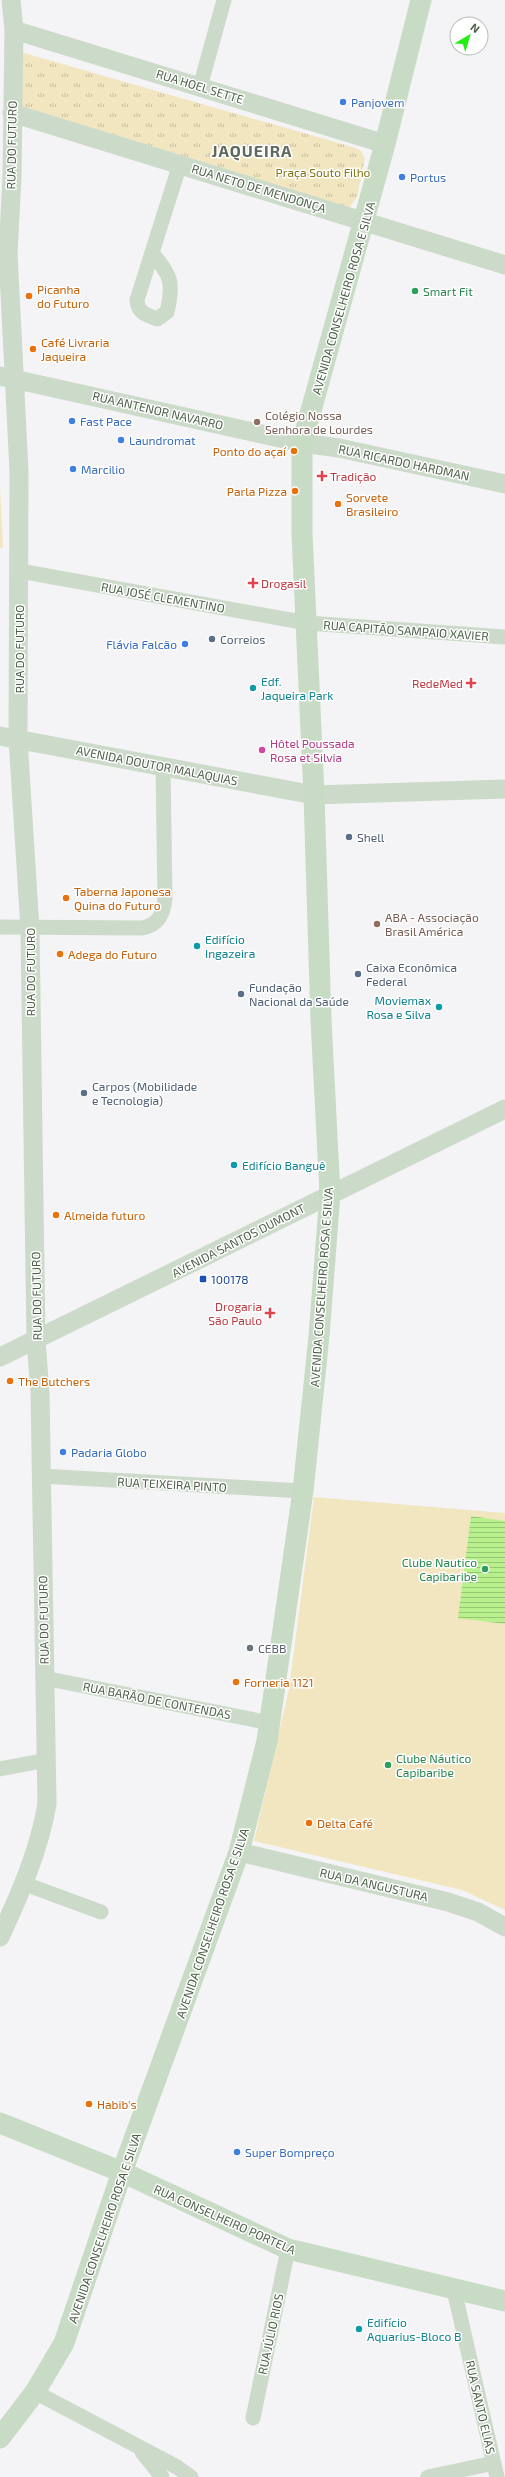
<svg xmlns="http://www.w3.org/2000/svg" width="505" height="2477" font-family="'Exo 2',sans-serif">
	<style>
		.green { fill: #f2e6c1 }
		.park { fill: url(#park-tufts) }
		.water { fill: url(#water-rules) }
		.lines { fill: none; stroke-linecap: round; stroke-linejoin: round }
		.minor { stroke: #ccdac9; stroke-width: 15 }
		.tertiary { stroke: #ccdac9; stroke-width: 19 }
		.secondary { stroke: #c8dbc5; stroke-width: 21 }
		.shop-dot { fill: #3f7fe0; stroke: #fff; stroke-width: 1.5 }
		.leisure-dot { fill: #2e9e5b; stroke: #fff; stroke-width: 1.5 }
		.food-dot { fill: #e8710a; stroke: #fff; stroke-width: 1.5 }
		.education-dot { fill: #8d6e63; stroke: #fff; stroke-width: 1.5 }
		.health-dot { fill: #e0444e; stroke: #fff; stroke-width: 1.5 }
		.service-dot { fill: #5c6f8a; stroke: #fff; stroke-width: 1.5 }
		.culture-dot { fill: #0f9aa8; stroke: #fff; stroke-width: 1.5 }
		.hotel-dot { fill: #d1479c; stroke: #fff; stroke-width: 1.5 }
		.transit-dot { fill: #1a4fb4; stroke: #fff; stroke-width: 1.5 }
		.worship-dot { fill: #6b7280; stroke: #fff; stroke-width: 1.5 }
		.labels { text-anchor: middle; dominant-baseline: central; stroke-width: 3; stroke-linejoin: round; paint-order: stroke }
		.street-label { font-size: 12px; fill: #4d6149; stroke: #fff }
		.shop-label { font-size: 12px; fill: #366cbe; stroke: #fff; text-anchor: start }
		.park-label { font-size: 12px; fill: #837414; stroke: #fff }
		.food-label { font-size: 12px; fill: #c56008; stroke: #fff; text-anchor: start }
		.leisure-label { font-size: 12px; fill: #27864d; stroke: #fff; text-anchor: start }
		.education-label { font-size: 12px; fill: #785e54; stroke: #fff; text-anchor: start }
		.health-label { font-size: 12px; fill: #be3a42; stroke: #fff; text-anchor: start }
		.service-label { font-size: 12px; fill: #4e5e75; stroke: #fff; text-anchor: start }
		.culture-label { font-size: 12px; fill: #0d838f; stroke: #fff; text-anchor: start }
		.hotel-label { font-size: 12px; fill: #b23c85; stroke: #fff; text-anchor: start }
		.transit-label { font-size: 12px; fill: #164399; stroke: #fff; text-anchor: start }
		.worship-label { font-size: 12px; fill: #5b616d; stroke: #fff; text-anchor: start }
		.district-label { font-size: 16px; font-weight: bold; letter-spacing: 1px; fill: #5f685f; stroke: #fff }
	</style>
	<defs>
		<pattern id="park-tufts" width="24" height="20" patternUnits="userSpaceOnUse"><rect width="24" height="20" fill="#f2e6c1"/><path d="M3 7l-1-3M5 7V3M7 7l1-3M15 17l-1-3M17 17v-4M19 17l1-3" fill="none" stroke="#c6be9f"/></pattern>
		<pattern id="water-rules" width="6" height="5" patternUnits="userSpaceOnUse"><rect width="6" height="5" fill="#b7f08d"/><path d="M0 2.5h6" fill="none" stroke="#97c675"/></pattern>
	</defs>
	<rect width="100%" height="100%" fill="#f4f3f5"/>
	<!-- green -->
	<path class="green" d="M0,485L3,548H0Z
		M314,1497L505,1513V1910L462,1890L254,1841L289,1689Z"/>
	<!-- park -->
	<path class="park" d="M24,53L356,148L361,151L365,159L357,197L349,208L22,111L20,54Z"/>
	<!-- water -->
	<path class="water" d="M471,1516L505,1521V1624L458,1618Z"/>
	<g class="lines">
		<!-- minor -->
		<path class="minor" d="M200,87L224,0
			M152,253C171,276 174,282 167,312L157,319C146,315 138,313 137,300L180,164
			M20,571L307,623L505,637
			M0,927L142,928C158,925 163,915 165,899L163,766
			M41,1476L303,1491
			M44,1678L270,1723
			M0,1769L47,1760
			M25,1884L101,1912
			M454,2290L497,2477
			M35,2392L177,2467L191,2477
			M253,2418L288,2249
			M142,2452L162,2477
			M428,2477L494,2463"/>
		<!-- tertiary -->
		<path class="tertiary" d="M14,30L385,144
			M12,113L505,265
			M0,376L302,443L339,448L505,484
			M0,736L314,795L505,789
			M0,1357L505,1109
			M239,1852L448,1902L478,1912L505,1927
			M0,1937C20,1894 39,1851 47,1804L40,1392L36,1341L30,929L18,739L19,471L8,254L12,176L14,30L11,0"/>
		<!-- secondary -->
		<path class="secondary" d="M0,2123L122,2172L288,2249L505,2301
			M0,2438L35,2392L64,2343L122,2172L239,1852L267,1741L303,1491L319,1336L330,1194L321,1020L314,795L302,534V443L385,144L421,0"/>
	</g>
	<!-- markers -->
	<g class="shop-dot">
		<circle cx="343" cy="102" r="4"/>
		<circle cx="402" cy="177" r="4"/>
		<circle cx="72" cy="421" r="4"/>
		<circle cx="121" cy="440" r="4"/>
		<circle cx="73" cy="469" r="4"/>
		<circle cx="185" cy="644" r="4"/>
		<circle cx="63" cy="1452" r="4"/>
		<circle cx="237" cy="2152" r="4"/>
	</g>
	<g class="leisure-dot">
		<circle cx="415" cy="291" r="4"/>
		<circle cx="485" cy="1569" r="4"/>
		<circle cx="388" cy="1765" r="4"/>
	</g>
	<g class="food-dot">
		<circle cx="29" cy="296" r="4"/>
		<circle cx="33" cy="349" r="4"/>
		<circle cx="294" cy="451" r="4"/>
		<circle cx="295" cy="491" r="4"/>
		<circle cx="338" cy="504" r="4"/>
		<circle cx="66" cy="898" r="4"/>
		<circle cx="60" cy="954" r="4"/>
		<circle cx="56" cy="1215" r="4"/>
		<circle cx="10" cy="1381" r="4"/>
		<circle cx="236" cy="1682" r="4"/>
		<circle cx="309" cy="1823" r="4"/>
		<circle cx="89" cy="2104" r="4"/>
	</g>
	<g class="education-dot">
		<circle cx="257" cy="422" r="4"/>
		<circle cx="377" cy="924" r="4"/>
	</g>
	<g class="health-dot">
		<path d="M320 470h4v4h4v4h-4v4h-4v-4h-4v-4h4z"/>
		<path d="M251 577h4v4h4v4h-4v4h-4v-4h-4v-4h4z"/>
		<path d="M469 677h4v4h4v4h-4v4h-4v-4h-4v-4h4z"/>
		<path d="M268 1307h4v4h4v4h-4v4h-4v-4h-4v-4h4z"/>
	</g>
	<g class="service-dot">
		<circle cx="212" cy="639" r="4"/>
		<circle cx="349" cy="837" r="4"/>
		<circle cx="358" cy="974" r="4"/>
		<circle cx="241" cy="994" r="4"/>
		<circle cx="84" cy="1093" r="4"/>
	</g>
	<g class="culture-dot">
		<circle cx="253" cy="688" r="4"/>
		<circle cx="197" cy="946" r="4"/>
		<circle cx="439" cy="1007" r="4"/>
		<circle cx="234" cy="1165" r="4"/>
		<circle cx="359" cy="2329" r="4"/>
	</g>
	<circle class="hotel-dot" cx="262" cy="750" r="4"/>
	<rect class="transit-dot" x="199" y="1275" width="8" height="8" rx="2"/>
	<circle class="worship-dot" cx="250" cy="1648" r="4"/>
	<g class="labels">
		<!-- street labels -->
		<g class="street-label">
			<text transform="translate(200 86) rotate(17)">RUA HOEL SETTE</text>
			<text transform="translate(11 145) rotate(-89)">RUA DO FUTURO</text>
			<text transform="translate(259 188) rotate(17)">RUA NETO DE MENDONÇA</text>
			<text transform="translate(343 298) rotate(-74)">AVENIDA CONSELHEIRO ROSA E SILVA</text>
			<text transform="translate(158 410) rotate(13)">RUA ANTENOR NAVARRO</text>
			<text transform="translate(404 462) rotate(12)">RUA RICARDO HARDMAN</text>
			<text transform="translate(163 597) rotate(10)">RUA JOSÉ CLEMENTINO</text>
			<text transform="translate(406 630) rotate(4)">RUA CAPITÃO SAMPAIO XAVIER</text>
			<text transform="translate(19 649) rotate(-90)">RUA DO FUTURO</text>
			<text transform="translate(157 765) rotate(11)">AVENIDA DOUTOR MALAQUIAS</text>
			<text transform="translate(30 972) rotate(-90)">RUA DO FUTURO</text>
			<text transform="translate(238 1240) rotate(-27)">AVENIDA SANTOS DUMONT</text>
			<text transform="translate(321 1287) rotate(-86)">AVENIDA CONSELHEIRO ROSA E SILVA</text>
			<text transform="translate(36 1296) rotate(-91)">RUA DO FUTURO</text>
			<text transform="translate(172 1484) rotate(3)">RUA TEIXEIRA PINTO</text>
			<text transform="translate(43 1620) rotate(-91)">RUA DO FUTURO</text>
			<text transform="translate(157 1700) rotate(11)">RUA BARÃO DE CONTENDAS</text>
			<text transform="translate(374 1884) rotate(13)">RUA DA ANGUSTURA</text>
			<text transform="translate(212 1923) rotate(-71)">AVENIDA CONSELHEIRO ROSA E SILVA</text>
			<text transform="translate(225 2219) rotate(24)">RUA CONSELHEIRO PORTELA</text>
			<text transform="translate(104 2228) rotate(-71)">AVENIDA CONSELHEIRO ROSA E SILVA</text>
			<text transform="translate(270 2334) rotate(-78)">RUA JÚLIO RIOS</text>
			<text transform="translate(481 2407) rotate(77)">RUA SANTO ELIAS</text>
		</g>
		<!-- shop labels -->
		<g class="shop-label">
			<text x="351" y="102">Panjovem</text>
			<text x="410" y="177">Portus</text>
			<text x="80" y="421">Fast Pace</text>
			<text x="129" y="440">Laundromat</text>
			<text x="81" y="469">Marcilio</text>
			<text x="177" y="644" text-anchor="end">Flávia Falcão</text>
			<text x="71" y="1452">Padaria Globo</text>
			<text x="245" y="2152">Super Bompreço</text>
		</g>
		<!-- park labels -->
		<g class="park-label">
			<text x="323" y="172">Praça Souto Filho</text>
		</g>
		<!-- food labels -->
		<g class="food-label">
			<text x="37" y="289">Picanha<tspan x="37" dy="14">do Futuro</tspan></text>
			<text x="41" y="342">Café Livraria<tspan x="41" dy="14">Jaqueira</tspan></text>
			<text x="286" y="451" text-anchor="end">Ponto do açaí</text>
			<text x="287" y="491" text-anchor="end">Parla Pizza</text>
			<text x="346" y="497">Sorvete<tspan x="346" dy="14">Brasileiro</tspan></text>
			<text x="74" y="891">Taberna Japonesa<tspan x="74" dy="14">Quina do Futuro</tspan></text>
			<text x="68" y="954">Adega do Futuro</text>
			<text x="64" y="1215">Almeida futuro</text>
			<text x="18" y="1381">The Butchers</text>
			<text x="244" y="1682">Forneria 1121</text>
			<text x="317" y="1823">Delta Café</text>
			<text x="97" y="2104">Habib's</text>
		</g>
		<!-- leisure labels -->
		<g class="leisure-label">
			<text x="423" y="291">Smart Fit</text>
			<text x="477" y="1562" text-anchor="end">Clube Nautico<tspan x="477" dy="14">Capibaribe</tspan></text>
			<text x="396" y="1758">Clube Náutico<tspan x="396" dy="14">Capibaribe</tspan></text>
		</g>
		<!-- education labels -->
		<g class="education-label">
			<text x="265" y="415">Colégio Nossa<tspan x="265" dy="14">Senhora de Lourdes</tspan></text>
			<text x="385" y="917">ABA - Associação<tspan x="385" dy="14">Brasil América</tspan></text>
		</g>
		<!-- health labels -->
		<g class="health-label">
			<text x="330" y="476">Tradição</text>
			<text x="261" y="583">Drogasil</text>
			<text x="463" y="683" text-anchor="end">RedeMed</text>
			<text x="262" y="1306" text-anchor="end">Drogaria<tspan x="262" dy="14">São Paulo</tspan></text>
		</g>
		<!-- service labels -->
		<g class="service-label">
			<text x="220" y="639">Correios</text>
			<text x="357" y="837">Shell</text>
			<text x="366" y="967">Caixa Econômica<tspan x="366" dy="14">Federal</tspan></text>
			<text x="249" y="987">Fundação<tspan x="249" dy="14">Nacional da Saúde</tspan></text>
			<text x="92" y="1086">Carpos (Mobilidade<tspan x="92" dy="14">e Tecnologia)</tspan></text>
		</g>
		<!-- culture labels -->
		<g class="culture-label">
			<text x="261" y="681">Edf.<tspan x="261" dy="14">Jaqueira Park</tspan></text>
			<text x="205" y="939">Edifício<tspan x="205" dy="14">Ingazeira</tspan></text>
			<text x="431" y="1000" text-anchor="end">Moviemax<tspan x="431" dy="14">Rosa e Silva</tspan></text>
			<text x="242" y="1165">Edifício Banguê</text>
			<text x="367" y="2322">Edifício<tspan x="367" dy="14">Aquarius-Bloco B</tspan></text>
		</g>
		<!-- hotel labels -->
		<g class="hotel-label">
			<text x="270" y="743">Hôtel Poussada<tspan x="270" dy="14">Rosa et Silvia</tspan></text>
		</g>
		<!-- transit labels -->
		<g class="transit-label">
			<text x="211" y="1279">100178</text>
		</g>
		<!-- worship labels -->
		<g class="worship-label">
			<text x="258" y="1648">CEBB</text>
		</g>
		<!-- district labels -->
		<g class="district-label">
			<text x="252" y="150">JAQUEIRA</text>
		</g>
	</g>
	<!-- north arrow -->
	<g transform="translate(469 36) rotate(38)"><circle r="19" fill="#ffffff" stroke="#b8c0b6"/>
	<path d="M0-3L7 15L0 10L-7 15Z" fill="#23ed14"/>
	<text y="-6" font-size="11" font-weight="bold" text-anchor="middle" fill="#4d6149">N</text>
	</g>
</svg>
